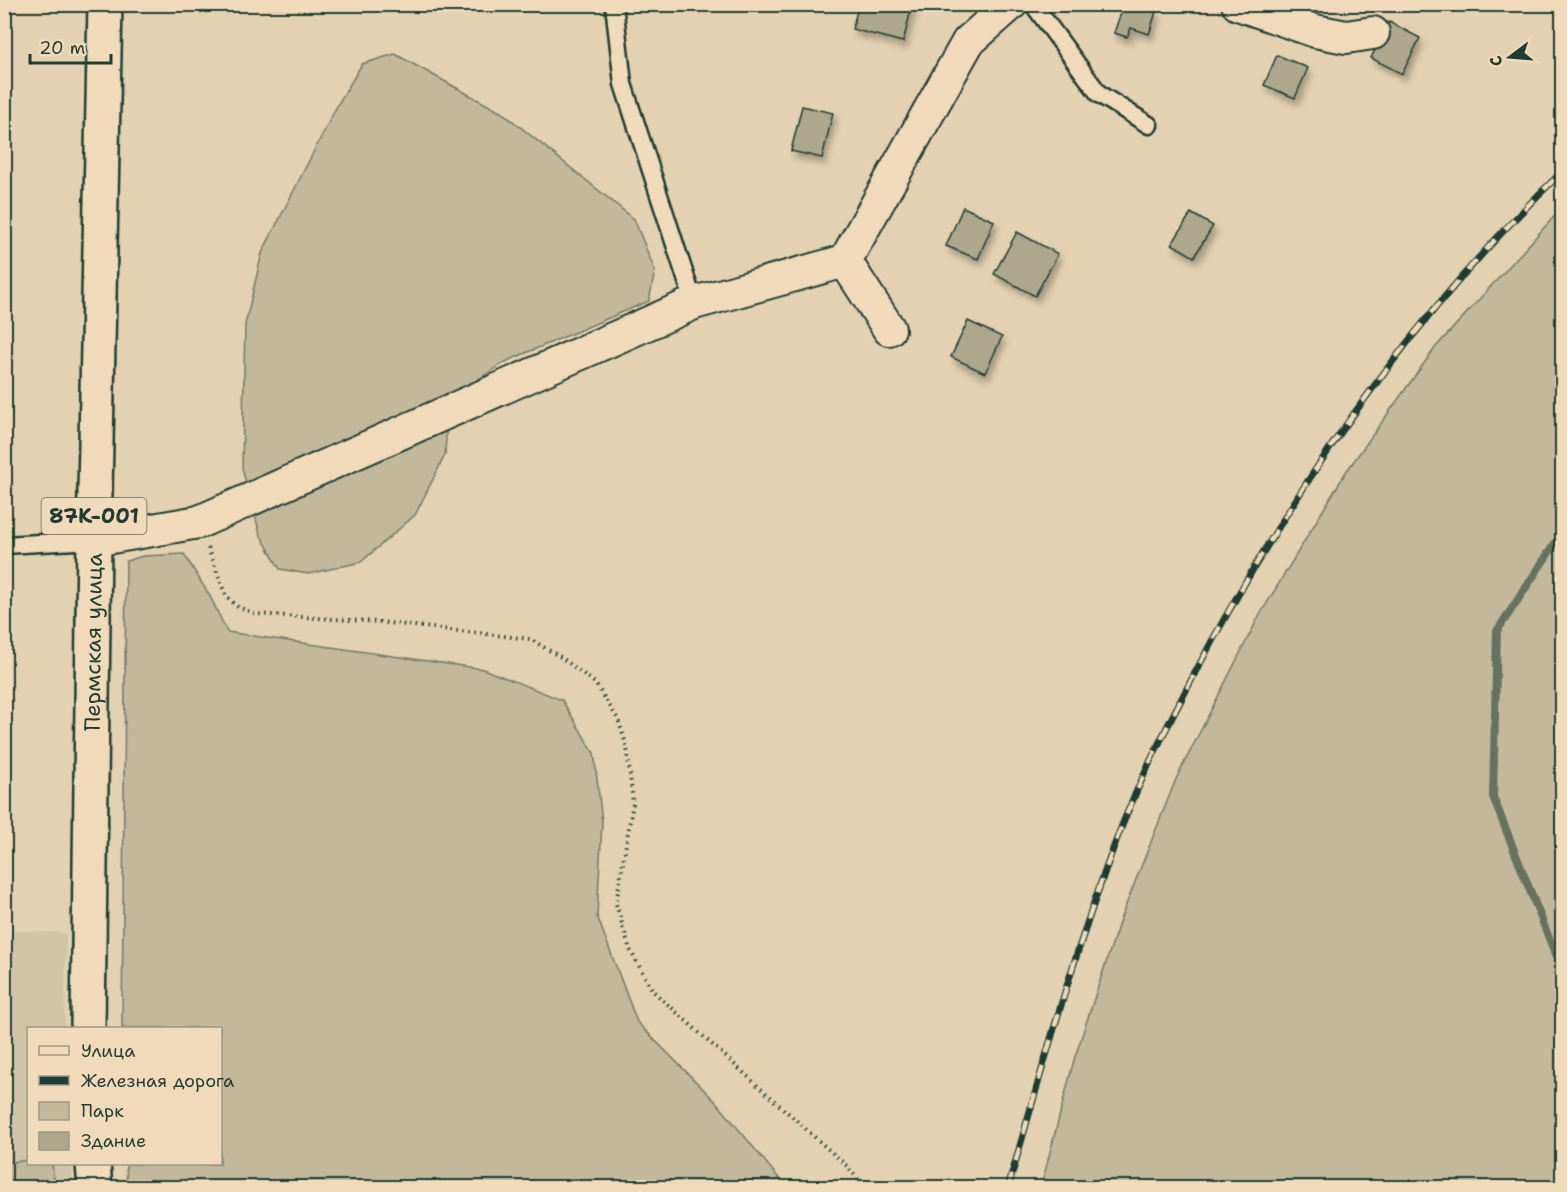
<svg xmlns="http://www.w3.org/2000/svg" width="1567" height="1192" font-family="'Shantell Sans',sans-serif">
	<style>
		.built { fill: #d2c4a6 }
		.green { fill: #c3b89c; stroke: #717a68; stroke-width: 1.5 }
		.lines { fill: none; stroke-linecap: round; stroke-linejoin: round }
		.stream { stroke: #667261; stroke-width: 8 }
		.building { fill: #aca78d; stroke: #1f3d34; stroke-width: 1.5; filter: url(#shadow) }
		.lane-casing { stroke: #1f3d34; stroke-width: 21 }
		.street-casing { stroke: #1f3d34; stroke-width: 36 }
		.primary-casing { stroke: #1f3d34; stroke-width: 38 }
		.path { stroke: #1f3d34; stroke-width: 4; stroke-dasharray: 1.5 4.5; stroke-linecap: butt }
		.lane { stroke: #f0dab9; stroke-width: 16 }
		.street { stroke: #f0dab9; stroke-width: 32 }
		.primary { stroke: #f0dab9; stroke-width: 33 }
		.rail-casing { stroke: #1f3d34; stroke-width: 7 }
		.rail { stroke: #f0dab9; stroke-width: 4.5; stroke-dasharray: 14; stroke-linecap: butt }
		.labels { text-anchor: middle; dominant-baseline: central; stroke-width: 6; stroke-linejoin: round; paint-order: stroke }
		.shield { fill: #f0dab9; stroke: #5e6c5c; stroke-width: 1.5 }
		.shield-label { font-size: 21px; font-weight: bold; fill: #1f3d34 }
		.street-label { font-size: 22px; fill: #1f3d34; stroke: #f0dab9 }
	</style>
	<defs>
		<filter id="shadow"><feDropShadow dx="3.5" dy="6" stdDeviation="3" flood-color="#0004"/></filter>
	</defs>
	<rect width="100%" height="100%" fill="#e3d1b1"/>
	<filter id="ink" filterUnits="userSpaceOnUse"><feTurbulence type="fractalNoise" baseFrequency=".0167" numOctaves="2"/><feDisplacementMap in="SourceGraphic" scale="12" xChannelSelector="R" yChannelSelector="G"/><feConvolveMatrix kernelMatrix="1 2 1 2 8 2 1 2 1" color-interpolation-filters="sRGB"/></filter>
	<g filter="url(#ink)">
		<!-- built -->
		<path class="built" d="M5,930L66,933L65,1028H28V1164H72L73,1187L5,1188Z"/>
		<!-- green -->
		<path class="green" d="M395,54L504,114L634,219L655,271L649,301L507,361L448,399L445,455L415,515L361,562L308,574L280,569L260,534L242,468L245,325L262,253L338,104L362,64Z
			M1562,208V1187H1041L1074,1060L1120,920L1176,779L1258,618L1346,472L1435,348Z
			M184,554L211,598L227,632L483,669L562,700L594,753L602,822L597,916L637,1022L718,1104L786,1187H127L126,1164H220V1028H122L126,561L143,556Z
			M28,1160V1164H52L55,1187H5V1163Z"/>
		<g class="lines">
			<!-- stream -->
			<path class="stream" d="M1562,533L1497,631L1493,797L1562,971"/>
		</g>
		<!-- building -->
		<path class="building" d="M859,4L912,6L903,42L852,29Z
			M1124,4H1135L1156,12L1149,34L1131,28L1127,37L1114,33Z
			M1389,22L1420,38L1402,74L1371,58Z
			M1277,55L1308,68L1295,98L1264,85Z
			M802,106L833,113L822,158L791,151Z
			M963,207L994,221L978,259L946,246Z
			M1191,213L1213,226L1194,257L1172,244Z
			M1017,232L1058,254L1035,296L994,274Z
			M968,321L1002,337L985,373L951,357Z"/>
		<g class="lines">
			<defs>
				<path id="lane" d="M614,4L623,84L694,303
					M1033,4L1099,94L1149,125
					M4,545L94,540"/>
				<path id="street" d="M1238,4L1315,31L1346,37L1373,33
					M889,329L845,261L968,42L1011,4
					M94,540L199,522L694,303L845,261"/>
				<g id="primary">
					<path id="s1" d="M88,1028L94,540L105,4"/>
					<path d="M93,1164L95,1188"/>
				</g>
			</defs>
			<!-- lane casing -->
			<use href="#lane" class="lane-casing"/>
			<!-- street casing -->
			<use href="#street" class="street-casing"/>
			<!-- primary casing -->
			<use href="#primary" class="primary-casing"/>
			<!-- path -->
			<path class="path" d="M208,548L226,596L238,607L256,614L380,622L530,639L562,658L595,683L618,719L627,747L633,803L616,904L630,950L653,991L849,1168L865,1188"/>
			<!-- lane -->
			<use href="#lane" class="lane"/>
			<!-- street -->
			<use href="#street" class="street"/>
			<!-- primary -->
			<use href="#primary" class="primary"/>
			<defs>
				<path id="rail" d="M1008,1188C1042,1069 1075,949 1119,833C1145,767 1178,705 1211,643C1305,471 1420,307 1562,172"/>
			</defs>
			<!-- rail casing -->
			<use href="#rail" class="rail-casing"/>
			<!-- rail -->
			<use href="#rail" class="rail"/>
		</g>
	</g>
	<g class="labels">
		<!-- shield labels -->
		<rect class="shield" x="41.5" y="498" width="105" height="36" rx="4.5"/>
		<g class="shield-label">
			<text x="94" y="516">87К-001</text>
		</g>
		<!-- street labels -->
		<g class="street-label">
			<text stroke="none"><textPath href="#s1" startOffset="386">Пермская улица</textPath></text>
		</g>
	</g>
	<!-- margin -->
	<rect width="1567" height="1192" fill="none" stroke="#f0dab9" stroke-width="24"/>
	<rect x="12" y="12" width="1543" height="1168" fill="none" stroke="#1f3d34" stroke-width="2" filter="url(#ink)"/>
	<!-- legend -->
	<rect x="27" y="1027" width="195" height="138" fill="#f0dab9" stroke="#9c9b84" stroke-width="1.5"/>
	<rect x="39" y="1046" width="30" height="9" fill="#f0dab9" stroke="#9c9b84" stroke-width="1.5"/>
	<text x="81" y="1057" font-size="18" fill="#1f3d34">Улица</text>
	<rect x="39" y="1076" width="30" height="9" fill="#1f3d34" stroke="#9c9b84" stroke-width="1.5"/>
	<text x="81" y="1087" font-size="18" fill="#1f3d34">Железная дорога</text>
	<rect x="39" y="1102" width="30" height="18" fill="#c3b89c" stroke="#9c9b84" stroke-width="1.5"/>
	<text x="81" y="1117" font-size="18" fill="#1f3d34">Парк</text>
	<rect x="39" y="1132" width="30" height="18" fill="#aca78d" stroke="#9c9b84" stroke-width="1.5"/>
	<text x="81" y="1147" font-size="18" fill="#1f3d34">Здание</text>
	<!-- north arrow -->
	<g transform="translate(1510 57) rotate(254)" stroke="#f0dab9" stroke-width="4.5" paint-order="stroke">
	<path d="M0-4.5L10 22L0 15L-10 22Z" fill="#1f3d34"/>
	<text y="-9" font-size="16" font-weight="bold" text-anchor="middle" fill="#1f3d34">С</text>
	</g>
	<!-- scale -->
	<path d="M30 54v9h81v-9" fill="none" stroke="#1f3d34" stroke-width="3"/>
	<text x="39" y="54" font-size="18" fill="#1f3d34" stroke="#f0dab9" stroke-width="4.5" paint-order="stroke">20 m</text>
</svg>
